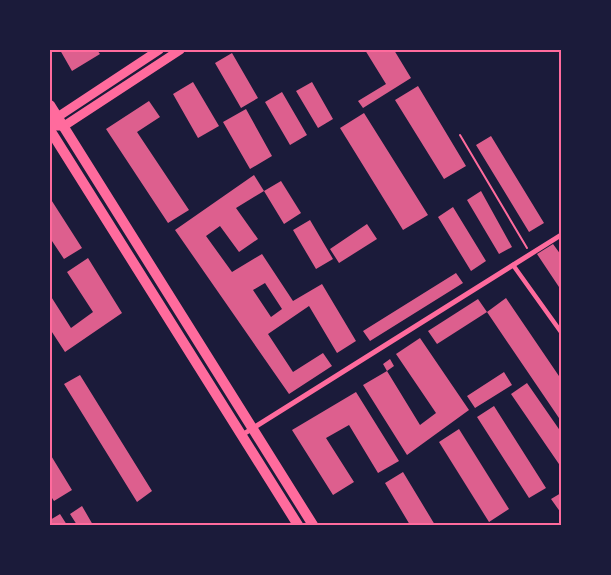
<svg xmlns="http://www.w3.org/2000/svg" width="611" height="575" font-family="Ubuntu,sans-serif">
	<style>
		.building { fill: #dd5f8e; fill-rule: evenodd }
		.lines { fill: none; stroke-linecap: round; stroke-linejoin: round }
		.path { stroke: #ff6b9d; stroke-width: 2 }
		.pedestrian { stroke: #ff6b9d; stroke-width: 4.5 }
		.minor { stroke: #ff6b9d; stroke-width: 5 }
		.tertiary { stroke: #ff6b9d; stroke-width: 9 }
		.secondary { stroke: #ff6b9d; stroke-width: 10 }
		.neatline { fill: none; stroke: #ff6b9d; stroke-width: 2 }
	</style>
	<rect width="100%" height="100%" fill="#1b1b3a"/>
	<!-- building -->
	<path class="building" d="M60,50H97L100,54L72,71Z
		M365,50H394L411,78L363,108L358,101L386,84Z
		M232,53L258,98L241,108L215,63Z
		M193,82L219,126L198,138L173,94Z
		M312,82L333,119L318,128L296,91Z
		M418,86L466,166L444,179L395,100Z
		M282,92L307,135L290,145L265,102Z
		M149,101L160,117L137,132L189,210L168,223L106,129Z
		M246,109L272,156L250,169L223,122Z
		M364,113L428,215L403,230L340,128Z
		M491,136L544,223L529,232L476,145Z
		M254,175L264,191L236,208L258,239L239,252L220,226L206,236L232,272L262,254L293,301L322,284L356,341L337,353L309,306L268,334L293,372L323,353L332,366L289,394L175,230ZM265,283L282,309L271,317L253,290Z
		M281,181L301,213L284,224L264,191Z
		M481,191L512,247L499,254L467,200Z
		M50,198L82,248L64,259L50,238Z
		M453,207L486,261L471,271L438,217Z
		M310,220L333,259L316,269L293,230Z
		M367,224L377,239L339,263L330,249Z
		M553,244L561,255V290L537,254Z
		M88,258L122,313L65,352L50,329V295L71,328L93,312L67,272Z
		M456,273L463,283L370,341L363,331Z
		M506,298L561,379V421L487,312Z
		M478,299L487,312L437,344L428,331Z
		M420,338L469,410L407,455L363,385L387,371L383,364L390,359L394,366L387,371L420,425L436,413L396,354Z
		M504,372L512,385L475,408L467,396Z
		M80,375L152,491L137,502L64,384Z
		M527,383L561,432V467L511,394Z
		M356,392L399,461L378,473L349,425L326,438L354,482L333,495L292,430Z
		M494,406L546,488L529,498L477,417Z
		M459,429L509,509L489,522L439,442Z
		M50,454L72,490L54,501L50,495Z
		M403,472L435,525H410L385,483Z
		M561,493V513L551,499Z
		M82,506L93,525H77L70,514Z
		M60,514L67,525H50V520Z"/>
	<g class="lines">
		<!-- path -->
		<path class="path" d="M460,135L527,248"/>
		<!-- pedestrian -->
		<path class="pedestrian" d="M513,265L561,332"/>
		<!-- minor -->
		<path class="minor" d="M242,435L561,235"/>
		<!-- tertiary -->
		<path class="tertiary" d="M53,120L159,50
			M50,126H64L180,50"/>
		<!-- secondary -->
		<path class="secondary" d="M50,105L313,525
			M50,130L298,525"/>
	</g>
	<!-- border -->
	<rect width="611" height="575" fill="none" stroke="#1b1b3a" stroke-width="102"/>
	<rect x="51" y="51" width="509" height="473" class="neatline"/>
</svg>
